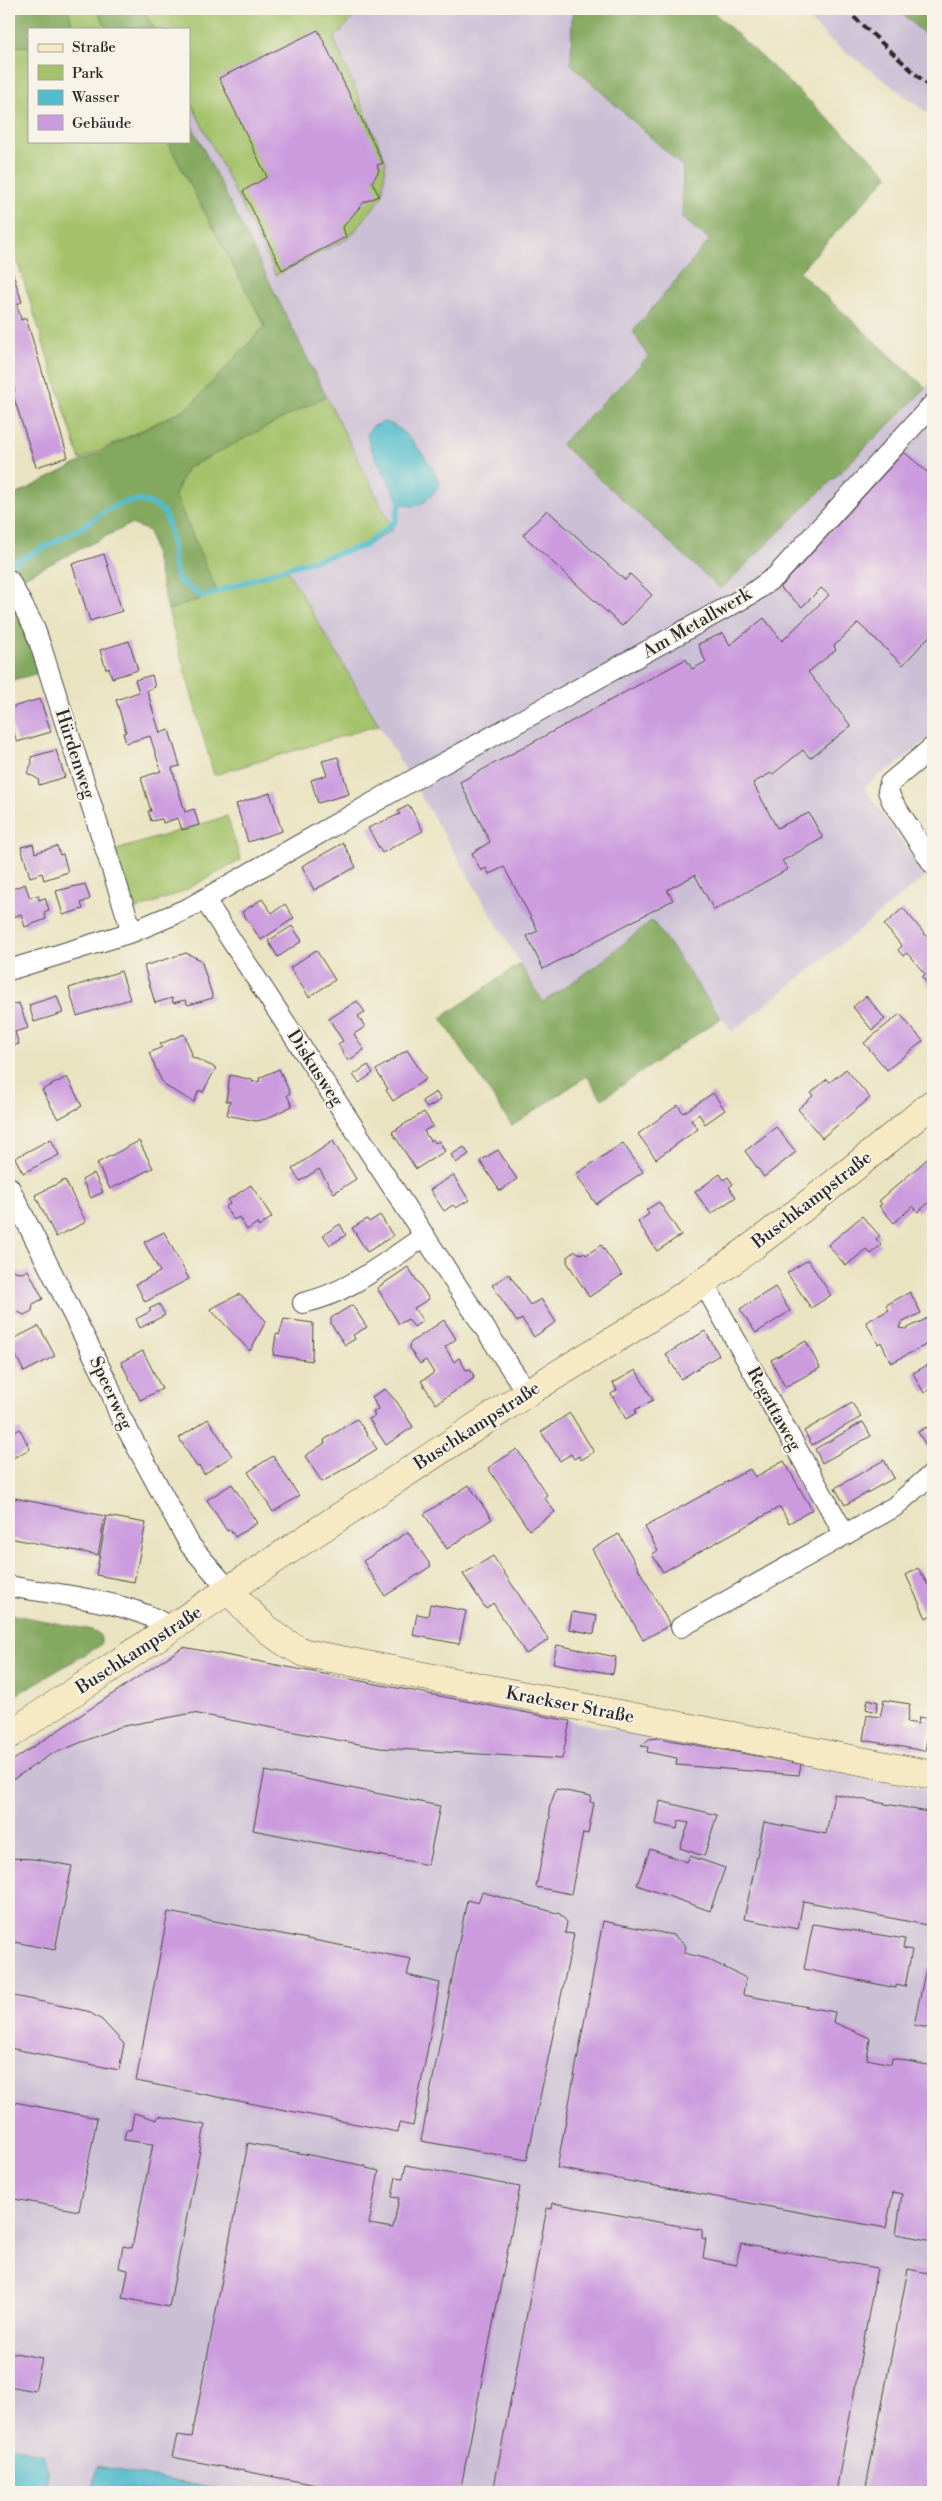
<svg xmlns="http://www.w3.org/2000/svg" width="942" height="2501" font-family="'Libre Bodoni',serif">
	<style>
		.industrial { fill: #cbbfd5 }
		.green { fill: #a4c26a; stroke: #68764a }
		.forest { fill: #83a85e; stroke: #576a44 }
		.water { fill: #51bccc; stroke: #3e747c }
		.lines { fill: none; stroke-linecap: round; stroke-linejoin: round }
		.stream { stroke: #51bccc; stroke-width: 5.5 }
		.building { fill: #cb9bde }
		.street-casing { stroke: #484742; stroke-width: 22 }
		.secondary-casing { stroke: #484742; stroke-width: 29 }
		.street { stroke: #fff; stroke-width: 20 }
		.secondary { stroke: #f6e9c3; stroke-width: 28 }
		.rail { stroke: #2b2b2b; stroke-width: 4; stroke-dasharray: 8 4; stroke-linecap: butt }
		.labels { text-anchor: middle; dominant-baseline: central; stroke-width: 4; stroke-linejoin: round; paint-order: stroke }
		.street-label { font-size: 18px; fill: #2b2b2b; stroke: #f7f3e8 }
	</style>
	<rect width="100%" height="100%" fill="#f7f3e8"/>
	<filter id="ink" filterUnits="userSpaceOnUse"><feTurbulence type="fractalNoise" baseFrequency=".02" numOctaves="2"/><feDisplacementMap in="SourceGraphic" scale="10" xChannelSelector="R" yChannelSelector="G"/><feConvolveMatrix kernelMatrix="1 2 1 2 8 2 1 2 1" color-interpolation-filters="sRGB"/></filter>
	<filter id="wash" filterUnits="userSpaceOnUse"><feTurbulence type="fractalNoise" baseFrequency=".0096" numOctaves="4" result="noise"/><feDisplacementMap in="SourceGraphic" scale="20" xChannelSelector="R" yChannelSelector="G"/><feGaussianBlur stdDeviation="1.12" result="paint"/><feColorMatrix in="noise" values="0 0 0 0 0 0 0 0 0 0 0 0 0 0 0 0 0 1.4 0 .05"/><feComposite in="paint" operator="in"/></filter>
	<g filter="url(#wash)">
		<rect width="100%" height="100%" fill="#eae3c1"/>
		<!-- industrial -->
		<path class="industrial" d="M143,9H710L889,175L799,272L925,387L933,380V734L891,769L889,768L864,787L926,876L732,1032L652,920L596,966L543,1002L287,570L365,547L392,528L189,120V29H154Z
			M797,9H897L933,42V117L829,39Z
			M183,1647L933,1790V2492H9V1761Z"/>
		<!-- green -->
		<path class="green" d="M68,9H97L107,29H73Z
			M143,9H361L334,39L386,162L382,197L349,238L276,275L189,99V29H154Z
			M9,45L29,47V141H167L265,326L189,407L80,460L9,234Z
			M326,396L393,529L365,547L287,570L379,725L214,775L168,610L217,593L175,495L186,468Z
			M227,816L241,860L180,893L132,911L113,851Z"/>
		<!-- forest -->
		<path class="forest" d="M9,9H68L73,29H29V47L9,45Z
			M97,9H143L154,29H107Z
			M579,9H710L889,175L799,272L926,388L721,589L561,444L648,357L633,331L710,240L682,218L683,167L571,64L572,14Z
			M897,9H922L933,19V42Z
			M189,120L326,396L186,469L175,495L218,593L168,610L149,531L131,524L18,580L9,562V498L189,407L265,326L167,141H189Z
			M9,587L43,672L9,681Z
			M652,920L721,1018L602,1099L587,1076L512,1126L441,1018L520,964L543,1002L596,966Z
			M9,1614L92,1630C100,1633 102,1637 101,1645L9,1699Z"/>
		<!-- water -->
		<path class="water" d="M383,422C404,423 431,464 440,482C433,498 417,513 400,502L370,447L367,434L372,427Z
			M9,2445L43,2455L48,2472L45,2492H9Z
			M97,2466L231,2492H93Z"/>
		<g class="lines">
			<!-- stream -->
			<path class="stream" d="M9,565C32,554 55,542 77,530C94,520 108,506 127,502C140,499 154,502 163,512C172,523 173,563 177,579L202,597L286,568L364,546L395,522L400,502"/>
		</g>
		<g id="blocks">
			<!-- building -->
			<path class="building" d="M318,30L383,163L377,165L379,171L372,182L379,196L364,202L343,227L346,237L282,270L243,191L267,177L219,78Z
				M9,262L22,302L17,304L21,320L26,318L68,457L36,467L12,392L15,391L9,371Z
				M904,452L933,477V632L903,665L858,623L834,646L836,650L808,672L851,726L810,758L803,750L773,774L771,773L753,783L777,828L809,813L823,838L782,861L788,869L714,910L695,875L667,890L673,900L543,969L527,936L538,931L504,867L489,874L486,868L481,871L472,853L490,842L460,782L686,659L692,669L706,662L698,644L723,633L730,645L764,618L782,641L829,595L821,588L802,607L780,588Z
				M547,510L625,580L630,574L652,595L622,626L523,535Z
				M104,554L122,611L90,621L72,564Z
				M129,641L138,670L112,678L109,668L106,669L100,650Z
				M152,675L155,687L147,690L153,711L160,733L169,730L180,766L172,768L185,812L194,809L199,825L182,830L178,818L163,823L162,819L151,821L148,811H151L141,778L161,771L150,736L126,743L123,733L126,732L116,700L139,692L135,680Z
				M40,699L51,732L17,742L9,717V708Z
				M56,750L65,777L39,785L38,779L27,773L32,763L31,757Z
				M338,757L349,794L318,803L311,780L327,775L322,761Z
				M270,793L282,831L248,842L236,804Z
				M409,805L423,831L382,853L368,828L400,814L398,811Z
				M343,843L356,867L314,890L302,866Z
				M33,844L35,853L57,846L60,855L63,854L68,872L44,880L42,873L30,877L21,847Z
				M25,884L30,898L38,895L39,900L45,898L49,910L44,912L46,919L25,927L21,914L14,917L10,904L12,903L9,890Z
				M85,884L90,899L81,903L83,909L63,915L56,891Z
				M262,899L272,913L285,904L294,918L261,940L242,912Z
				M903,908L933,944V990L922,977L925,974L907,953L903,956L898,950L902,946L884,925Z
				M292,926L302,941L278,957L268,941Z
				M316,950L335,980L309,997L290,968Z
				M186,953L201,960L213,998L188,1005L185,1000L173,1003L172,998L155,1003L144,966Z
				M121,971L130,999L77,1016L69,988Z
				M57,996L63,1013L34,1022L29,1005Z
				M866,996L885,1019L872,1030L853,1007Z
				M357,1001L365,1012L358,1016L365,1027L354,1034L364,1050L348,1061L338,1044L343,1041L329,1019Z
				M19,1003L28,1028L15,1032L19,1044L9,1047V1006Z
				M900,1014L923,1041L887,1070L864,1043Z
				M184,1034L192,1054L190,1056L216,1068L203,1092L199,1090L194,1102L167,1087L161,1080L149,1053L162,1047L160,1044Z
				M407,1050L426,1079L393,1101L386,1090L388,1089L376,1070Z
				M368,1065L373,1073L359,1083L353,1075Z
				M279,1069L290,1093L287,1095L292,1106L266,1119L256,1121L227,1115L230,1101H226L230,1075L253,1080L252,1082L260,1081L259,1078Z
				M846,1069L870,1098L822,1138L798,1109L813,1096L811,1093L827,1079L830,1082Z
				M67,1077L82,1106L58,1119L42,1090Z
				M436,1092L441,1100L427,1108L422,1101Z
				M713,1093L725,1110L705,1124L699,1114L691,1120L698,1129L656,1159L638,1134L678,1105L683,1113Z
				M424,1112L433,1126L424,1131L430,1141L433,1139L435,1143L439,1141L445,1151L416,1169L392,1132Z
				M776,1127L796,1152L764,1177L745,1151Z
				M51,1139L59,1155L23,1173L15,1158Z
				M139,1141L153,1168L110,1189L97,1163Z
				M333,1141L356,1179L334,1193L319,1169L300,1181L292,1169Z
				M623,1143L643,1172L596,1204L576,1174Z
				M464,1147L469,1154L456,1163L451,1155Z
				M498,1150L517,1179L500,1191L480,1161Z
				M933,1154V1199L918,1212L913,1206L894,1223L879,1206L882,1204L879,1201Z
				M94,1173L103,1192L91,1198L82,1180Z
				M720,1174L724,1180L728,1177L733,1184L729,1187L736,1197L711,1214L695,1192Z
				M453,1175L469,1200L456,1208L453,1205L444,1211L430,1190Z
				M65,1180L86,1222L56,1237L35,1195Z
				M251,1185L272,1217L259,1227L257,1223L247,1230L239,1217L234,1220L225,1207L230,1204L228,1200Z
				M659,1202L681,1235L657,1251L638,1222L649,1214L646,1210Z
				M380,1215L393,1236L367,1252L352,1228L367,1219L369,1222Z
				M862,1216L880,1236L876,1239L881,1245L871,1254L866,1249L846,1266L828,1245Z
				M340,1224L346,1235L330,1245L323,1235Z
				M164,1232L189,1279L145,1302L136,1284L160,1272L144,1242Z
				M601,1245L622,1275L589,1297L567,1262L568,1256L575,1251L581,1254L584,1252L586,1255Z
				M808,1260L831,1295L811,1308L787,1273Z
				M408,1267L429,1299L414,1308L423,1321L414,1327L408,1319L399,1324L377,1288Z
				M9,1269L22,1273L28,1270L43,1299L33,1304L32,1311L24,1315L18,1312L14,1313L9,1303Z
				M509,1274L530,1305L541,1299L556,1322L534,1337L522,1319L517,1322L492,1285Z
				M775,1287L790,1311L756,1333L740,1309Z
				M910,1292L921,1313L901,1323L899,1328L906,1329L928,1318L933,1328V1341L891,1363L881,1342L878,1344L866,1322L889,1310L886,1305Z
				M240,1294L266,1321L250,1351L210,1309Z
				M159,1304L165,1315L140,1328L136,1319L151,1311L149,1309Z
				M352,1305L367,1327L353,1335L355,1339L345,1345L331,1324V1318Z
				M284,1319L313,1323L312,1361L273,1355L276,1334L279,1335Z
				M444,1320L456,1339L445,1347L454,1362L459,1358L466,1370L470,1369L474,1376L473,1379L436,1404L421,1381L434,1373L426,1360L420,1364L409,1348L410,1343Z
				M39,1326L55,1356L24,1372L9,1341Z
				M705,1331L719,1355L681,1379L666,1354Z
				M806,1341L820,1368L785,1387L771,1360Z
				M143,1351L162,1389L140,1400L121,1362Z
				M933,1362V1388L924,1393L913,1373Z
				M636,1370L653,1400L635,1410L636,1413L626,1419L611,1394L617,1390L613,1383Z
				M385,1389L397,1402L413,1427L386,1445L369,1419L375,1416L373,1412L378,1409L372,1397Z
				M852,1403L861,1417L812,1445L804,1431Z
				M570,1413L594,1452L581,1460L579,1456L574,1459L571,1454L560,1461L541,1432Z
				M208,1419L232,1456L204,1474L199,1466L197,1467L179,1438Z
				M357,1419L377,1449L322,1482L305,1456L325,1443L324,1440Z
				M863,1422L871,1436L822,1463L815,1449Z
				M926,1427L933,1440V1447L928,1449L918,1432Z
				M20,1429L30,1449L9,1460V1435Z
				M517,1449L547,1495L544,1497L555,1512L529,1530L488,1468Z
				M273,1456L299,1496L273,1512L248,1472Z
				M884,1460L894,1478L845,1505L835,1488Z
				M784,1461L812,1510L789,1523L780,1507L663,1572L652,1554L658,1551L645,1527L750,1469L755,1477Z
				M232,1484L257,1523L235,1537L230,1529L227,1531L207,1500Z
				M469,1485L492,1519L447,1549L424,1514Z
				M9,1497L105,1516L98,1555L9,1538Z
				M107,1516L146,1523L134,1582L96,1575Z
				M408,1532L431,1566L385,1596L363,1561Z
				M619,1534L670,1625L643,1640L592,1549Z
				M493,1556L549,1640L526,1654L493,1603L486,1609L463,1574Z
				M918,1568L928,1585L933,1582V1614L926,1618L906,1575Z
				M430,1604L466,1611L459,1644L413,1635L417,1614L428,1616Z
				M572,1612L597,1616L594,1634L569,1629Z
				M557,1645L616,1657L613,1674L553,1663Z
				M183,1647L570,1721L562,1759L380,1748L193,1713L119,1727L50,1755L9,1782V1763Z
				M868,1699L878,1702L876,1712L866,1709Z
				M884,1700L910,1704L907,1722L918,1724L919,1717L931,1719L925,1751L863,1740L867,1715L880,1717Z
				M658,1738L801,1764L799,1775L676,1765L677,1758L647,1752L648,1747L641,1746L649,1739Z
				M265,1771L440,1806L428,1865L253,1830Z
				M556,1789L591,1796L590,1802L594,1803L588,1834L583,1833L571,1894L536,1887L550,1818L549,1809Z
				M834,1794L933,1813L932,1926L803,1901L798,1929L744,1919L764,1822L826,1834Z
				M660,1801L717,1815L704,1856L680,1848L689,1823L679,1821L677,1829L656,1824Z
				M650,1849L687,1862L690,1856L725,1868L710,1911L637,1885Z
				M9,1858L34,1859L72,1866L55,1950L9,1941Z
				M482,1892L560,1914L567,1922L565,1933L574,1934L527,2160L421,2141L467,1900L478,1903Z
				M168,1912L411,1959L407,1975L440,1983L413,2126L399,2123L398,2132L136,2081Z
				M603,1921L673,1935L686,1946L684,1953L707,1959L746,1978L743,1995L835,2012L833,2022L870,2038L867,2059L891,2064L892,2058L933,2066V2241L896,2234L902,2194L893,2192L886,2228L557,2168Z
				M813,1924L905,1939L903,1948L912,1950L905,1987L896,1985V1988L804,1969Z
				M926,1968L933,1970V2029L914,2025Z
				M9,1995L87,2011L102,2020L124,2044L119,2070L9,2048Z
				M9,2101L97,2118L79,2211L9,2198Z
				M134,2113L157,2120L158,2116L205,2125L169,2307L123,2298L128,2270L119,2268L123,2246L132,2248L153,2144L124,2140L126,2130H131Z
				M248,2143L366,2166V2168L379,2171L369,2224L393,2228L399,2198L392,2197L396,2177L403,2178L406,2165L520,2187L460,2492H352L172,2457L177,2435L192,2437Z
				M553,2203L702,2230V2238L706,2239L703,2258L736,2265L741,2244L877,2268L836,2492H493L547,2208L552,2209Z
				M908,2269L933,2274V2492H865Z
				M9,2352L42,2358L35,2391L9,2386Z"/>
		</g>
	</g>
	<g filter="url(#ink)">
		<use href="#blocks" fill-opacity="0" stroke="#484742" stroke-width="1"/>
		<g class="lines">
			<defs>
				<path id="street" d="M9,580L34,627L41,647L132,932
					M933,747L890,783L888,791L892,801L933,864
					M205,900L527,1393
					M9,970L132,932L189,908L413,780L751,594L776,576L933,404
					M9,1187L108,1384L119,1414L190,1545L229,1590
					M703,1282L845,1535
					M303,1303C349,1293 386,1261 425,1236
					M9,1586C56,1595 135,1601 172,1629
					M681,1627L894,1507L933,1473"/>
				<path id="secondary" d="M229,1590C252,1616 273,1639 305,1653L933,1775
					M9,1735L527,1393C586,1356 646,1323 703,1282C783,1226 858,1165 933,1103"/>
			</defs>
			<!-- street casing -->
			<use href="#street" class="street-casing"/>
			<!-- secondary casing -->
			<use href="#secondary" class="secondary-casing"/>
			<!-- street -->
			<use href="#street" class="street"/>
			<!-- secondary -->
			<use href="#secondary" class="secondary"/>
			<!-- rail -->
			<path class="rail" d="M845,9L933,90"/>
		</g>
	</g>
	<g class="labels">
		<!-- street labels -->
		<g class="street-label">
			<text transform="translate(697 623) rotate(-30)">Am Metallwerk</text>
			<text transform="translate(75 754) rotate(72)">Hürdenweg</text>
			<text transform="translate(315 1068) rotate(57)">Diskusweg</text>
			<text transform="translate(812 1200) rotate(-38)">Buschkampstraße</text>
			<text transform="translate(111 1393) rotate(65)">Speerweg</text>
			<text transform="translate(774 1409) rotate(61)">Regattaweg</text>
			<text transform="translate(477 1426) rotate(-33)">Buschkampstraße</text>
			<text transform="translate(139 1650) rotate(-33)">Buschkampstraße</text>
			<text transform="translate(570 1705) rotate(11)">Krackser Straße</text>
		</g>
	</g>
	<!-- margin -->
	<rect width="942" height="2501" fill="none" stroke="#f7f3e8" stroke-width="30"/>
	<!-- legend -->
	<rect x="28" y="28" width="162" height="115" fill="#f7f3e8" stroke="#a5a39c"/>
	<rect x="38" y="44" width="25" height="8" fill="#f6e9c3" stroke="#a5a39c"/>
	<text x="72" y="52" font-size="15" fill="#2b2b2b">Straße</text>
	<rect x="38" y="65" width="25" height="15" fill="#a4c26a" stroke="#a5a39c"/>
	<text x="72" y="78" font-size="15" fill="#2b2b2b">Park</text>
	<rect x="38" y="90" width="25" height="15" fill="#51bccc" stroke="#a5a39c"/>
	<text x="72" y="102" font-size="15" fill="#2b2b2b">Wasser</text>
	<rect x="38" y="115" width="25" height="15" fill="#cb9bde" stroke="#a5a39c"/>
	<text x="72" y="128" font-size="15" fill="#2b2b2b">Gebäude</text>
</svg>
